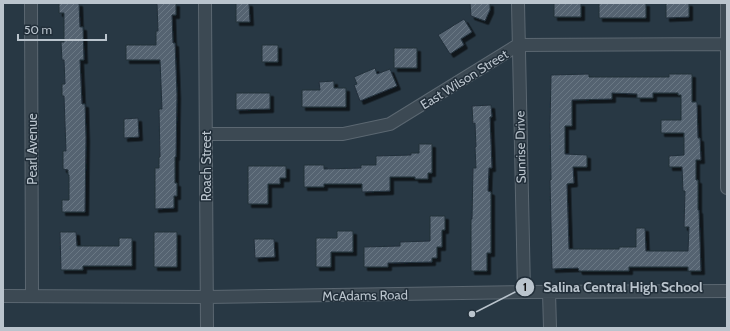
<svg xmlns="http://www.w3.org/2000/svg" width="730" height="331" font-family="Cabin,sans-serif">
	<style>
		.building { fill: url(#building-hatch); stroke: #23303b; fill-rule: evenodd; filter: url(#shadow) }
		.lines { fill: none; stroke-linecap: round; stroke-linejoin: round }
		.minor-casing { stroke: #5b6771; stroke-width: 14 }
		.minor { stroke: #3c4953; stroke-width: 12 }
		.labels { text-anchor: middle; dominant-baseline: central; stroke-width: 3; stroke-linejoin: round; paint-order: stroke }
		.street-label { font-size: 13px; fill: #bac4cd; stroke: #212e39 }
		.leader { fill: none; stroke: #bac4cd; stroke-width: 1.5 }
		.callout-dot { fill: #bac4cd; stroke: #212e39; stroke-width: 1.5 }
		.mark-label { font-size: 12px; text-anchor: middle; font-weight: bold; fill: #111 }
		.callout-label { font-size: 14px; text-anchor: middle; font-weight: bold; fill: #bac4cd; stroke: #212e39; stroke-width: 3; stroke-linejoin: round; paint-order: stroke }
	</style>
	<defs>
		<pattern id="building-hatch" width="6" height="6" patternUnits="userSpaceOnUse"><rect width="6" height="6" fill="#546371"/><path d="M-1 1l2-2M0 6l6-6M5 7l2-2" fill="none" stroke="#6a7884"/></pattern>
		<filter id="shadow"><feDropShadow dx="3.5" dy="3.5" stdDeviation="0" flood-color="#0009"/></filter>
	</defs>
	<rect width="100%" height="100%" fill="#283844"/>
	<!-- building -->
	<path class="building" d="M59,3H79L80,27H83L84,60H80L82,104H85L86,138L85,212H62V200H69V175H68V170L63,169V151H66L64,96H62V84H65L64,60H62L61,42H64V13H59Z
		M157,3H176V15H172L173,43H175L177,95L176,157H175V183H177V196H174V208L155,209V168H159V157H160L159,109H162L160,60H126V45H156V31H158Z
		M236,3H249L250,22H236Z
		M470,3H490V10L485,21L471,16Z
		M554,3H581V17H554Z
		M599,3H646V18H599Z
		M666,3H689V17L666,18Z
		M464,19L472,32L461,39L464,45L450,54L438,35Z
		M262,45H278V62H262Z
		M394,48H417V68H394Z
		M375,68L377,74L390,69L397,86L360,101L354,85L357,84L354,77Z
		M589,74V77H669V74H692V102H697L698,138H700L701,160H696V180H698V210H699L701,271H688V267H629V271H579L578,268L552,269L550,180H551L550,126L551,75ZM612,93L637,94V98H653V93H678V95H681V120H661V133H684V155L669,156V167H682L683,191H685L684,227H689L688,251H646L645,228H636V247H619V249H569L567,184L574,183L573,167H587V155L565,154V126H572V100L612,99Z
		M334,81V88H346V107H302V90H320L319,82Z
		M236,93H270V109L236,110Z
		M491,105L492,117H490L492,168H489L488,191L491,192V253H487V271H471V219H472L473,168H476L475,147H476L475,123L473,124L472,106Z
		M138,118L139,137L124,138V119Z
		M419,144H432V173H428V179H415V177H390V191L362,192V184H324V187H304V165H324V169L361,168V165H376V156L411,155V153H419Z
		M248,166H286V178H280V184H268V204H248Z
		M430,216H445V230H442V247H437V258H432V262L388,263V267H364V247L400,246V242L430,241Z
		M337,231H353V252H331V267H316V238H337Z
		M60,232H76L77,246H119V238H132V266H83V270H61Z
		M154,232H177V267H154Z
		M254,239H274L275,257L255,258Z"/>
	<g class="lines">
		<defs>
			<path id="minor" d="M31,3L32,295
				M205,3L207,328
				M518,3L524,292
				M727,3V188
				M206,134H343L390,124L518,45L727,44
				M549,292L550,328
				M3,296L207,297L524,292L727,291"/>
		</defs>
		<!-- minor casing -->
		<use href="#minor" class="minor-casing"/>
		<!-- minor -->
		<use href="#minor" class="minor"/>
	</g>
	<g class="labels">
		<!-- street labels -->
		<g class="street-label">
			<text transform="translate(464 79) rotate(-32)">East Wilson Street</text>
			<text transform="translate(520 147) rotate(-91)">Sunrise Drive</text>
			<text transform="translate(32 149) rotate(-90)">Pearl Avenue</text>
			<text transform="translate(206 166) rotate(-90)">Roach Street</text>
			<text transform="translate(365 295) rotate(-1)">McAdams Road</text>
		</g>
	</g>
	<!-- callouts -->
	<path class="leader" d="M472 314L525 287"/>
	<g class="callout-dot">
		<circle cx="472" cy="314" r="4"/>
		<circle cx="525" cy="287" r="10"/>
	</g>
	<g class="mark-label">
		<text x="525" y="291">1</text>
	</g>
	<g class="callout-label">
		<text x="623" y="292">Salina Central High School</text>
	</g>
	<!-- border -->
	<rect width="730" height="331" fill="none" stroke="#bac4cd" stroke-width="8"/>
	<!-- scale -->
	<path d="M18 34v6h88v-6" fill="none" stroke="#bac4cd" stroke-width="2"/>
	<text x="24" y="34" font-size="12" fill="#bac4cd" stroke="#212e39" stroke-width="3" paint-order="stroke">50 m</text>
</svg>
